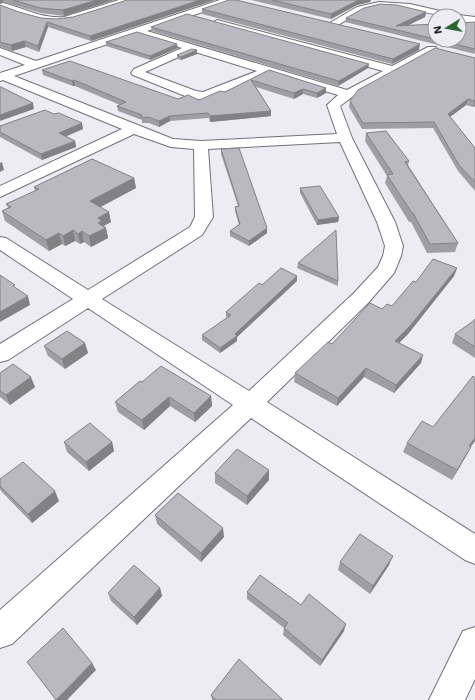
<svg xmlns="http://www.w3.org/2000/svg" width="475" height="700" font-family="'Work Sans',sans-serif">
	<style>
		.lines { fill: none; stroke-linecap: round; stroke-linejoin: round }
		.street-casing { stroke: #727178; stroke-width: 2 }
		.street { fill: #fff; fill-rule: evenodd }
		.wall { fill: #a09ea5 }
		.shaded-wall { fill: #828186 }
		.building { fill: #bab8c0; stroke: #828186 }
	</style>
	<rect width="100%" height="100%" fill="#edebf4"/>
	<g class="lines">
		<defs>
			<path id="street" d="M119,0H132L131,2C112,8 75,24 57,23C37,23 18,15 0,8V4L3,3C24,8 42,19 64,17Z
				M220,0H233L232,2L147,31L347,90L383,71L214,25L212,23L217,20L392,66L428,47H436L437,49L436,51L352,97L340,106L352,138L395,222L403,246L401,256L394,273L368,303L267,402L475,534V564L465,560L251,418L12,644L0,648V610L233,405L88,308L8,360L0,362V344L73,299L0,250V237L6,238L88,290L190,227L195,217L194,149L171,147L134,134L0,197V186L122,129L3,80L0,81V73L25,65L0,55V48L36,61ZM137,34L182,48L134,69L131,73L133,75L190,98L204,100L269,74L338,95L327,105L337,134L201,141L173,139L14,76ZM192,51L257,71L203,92L196,91L145,72ZM340,142L377,222L385,246L383,256L378,267L354,293L249,391L102,299L202,235L213,217L208,149Z
				M379,2L410,4L453,14L455,16C427,16 396,2 369,9C358,12 347,20 336,26L333,27L328,24L357,7Z
				M459,15L475,17V23L459,21V16H456Z
				M475,627V679L465,700H429L463,631Z"/>
		</defs>
		<!-- street casing -->
		<use href="#street" class="street-casing"/>
		<!-- street -->
		<use href="#street" class="street"/>
	</g>
	<!-- wall -->
	<path class="wall" d="M0,0H114L64,16L41,13L3,2L0,3Z
		M127,0H215L91,41L48,27L39,52L26,47L12,51L0,47V5L19,12L41,18L56,19L73,17L93,11Z
		M251,0H371L370,2L357,5L331,19Z
		M202,9L419,50L392,64L202,14Z
		M426,12L425,17L407,26L435,24V40H459L475,22V54L345,22L346,18Z
		M151,27L369,64L368,68L338,86L152,31Z
		M106,42L178,48L150,60L106,46Z
		M197,50V54L181,60L177,59V55Z
		M475,58V106L473,107L466,105L450,117L475,148V191L458,171L433,128L362,129L349,107L350,101Z
		M42,70L178,99L199,100L225,92L269,70L326,88V93L317,98L303,94L294,99L256,87L271,111V116L210,122L209,118L170,121L159,127L149,123H142V120L118,111L117,106L120,105L75,86H73L43,75Z
		M0,126L83,129L66,136L75,141L76,147L42,160L0,137Z
		M366,133L409,161L408,165L458,243L455,252L427,253L411,222H409L385,183L387,176L365,141Z
		M221,149L267,233L249,246L230,236V231L239,225L235,211V207L238,206L221,154Z
		M134,178L136,188L101,207L111,222L104,226L106,228L108,238L91,247L84,242L80,244L75,241L65,246L62,244L49,251L5,221L2,211L8,208L6,204L35,191L34,187Z
		M300,188L339,217L338,222L317,225L300,193Z
		M298,263L338,281V286L297,268Z
		M457,268L454,276L408,334L399,343L421,363L394,393L364,377L337,406L294,382L295,373L332,344L382,309L392,306L416,282Z
		M297,276V281L237,337V341L220,353L202,340V335L227,318L226,317V312L262,285Z
		M475,319V358L452,343L455,334L472,322Z
		M85,343L88,353L65,369L48,356L44,346Z
		M0,373L35,387L10,405L0,397Z
		M142,382L211,396L212,406L195,422L170,406L144,430L118,412L115,402Z
		M64,442H112L114,451L89,471L67,452Z
		M407,443L470,448L466,456L452,480L403,452Z
		M215,473L269,480L247,505L215,483Z
		M0,479L59,501L32,523L1,491L0,489Z
		M155,515L224,537L201,562L157,524Z
		M340,562L389,565L370,594L338,570Z
		M160,588L162,596L137,625L111,601L108,593Z
		M247,592L301,605L344,631L320,666L283,635L284,628L247,599Z
		M211,695L283,700H212Z"/>
	<!-- shaded-wall -->
	<path class="shaded-wall" d="M0,0H3V2L0,3Z
		M97,0H114L64,16L63,10Z
		M200,0H215L91,41L90,36Z
		M358,0H371L370,2L357,5L331,19V14Z
		M426,12L425,17L398,30L396,26Z
		M47,22L48,27L39,52L38,46Z
		M24,41L26,47L12,51L11,45Z
		M177,44L178,48L150,60V56Z
		M420,44L419,50L392,64L393,59Z
		M197,50V54L181,60V57Z
		M369,64L368,68L338,86L339,81Z
		M74,80L75,86H73L72,81Z
		M326,88V93L317,98V93Z
		M303,89V94L294,99V93Z
		M468,99L466,105L446,120L448,114Z
		M475,101V106L473,107Z
		M33,103L34,109L0,121V115Z
		M271,111V116L210,122V116Z
		M170,116V121L159,127V121Z
		M82,123L83,129L60,139L59,133Z
		M75,141L76,147L42,160L41,154Z
		M2,162L4,170L0,172V163Z
		M134,178L136,188L92,211L90,201Z
		M109,212L111,222L103,226L106,228L108,238L91,247L89,236L98,218Z
		M339,217L338,222L317,225L318,220Z
		M267,228V233L249,246V241Z
		M73,230L75,241L65,246L63,236Z
		M82,231L84,242L80,244L78,234Z
		M59,233L62,244L49,251L46,240Z
		M457,268L454,276L408,334L393,349L395,341Z
		M297,276V281L237,337V341L220,353V348Z
		M28,296L30,305L0,322V312Z
		M85,343L88,353L65,369L62,359Z
		M423,355L421,363L394,393L396,385Z
		M366,368L364,377L337,406L338,398Z
		M31,377L35,387L10,405L6,395Z
		M211,396L212,406L195,422L194,413Z
		M169,397L170,406L144,430L142,420Z
		M475,438V441L470,448L466,456L452,480L469,446Z
		M112,442L114,451L89,471L86,462Z
		M269,470V480L247,505V496Z
		M55,491L59,501L32,523L28,514Z
		M223,528L224,537L201,562V553Z
		M393,556L389,565L370,594L373,586Z
		M160,588L162,596L137,625L134,617Z
		M346,624L344,631L320,666L322,660Z
		M92,663L96,670L67,700H56Z"/>
	<!-- building -->
	<path class="building" d="M13,0H97L63,10L40,8Z
		M127,0H200L90,36L47,22L38,46L24,41L11,45L0,42V5L19,12L41,18L56,19L73,17L93,11Z
		M229,0H236L420,44L393,59L202,9Z
		M272,0H359L331,14Z
		M380,4L397,5L426,12L396,26L435,24V39L346,18L364,8Z
		M187,14L369,64L339,81L151,27Z
		M475,22V49L439,40H459V23Z
		M137,32L177,44L150,56L106,42Z
		M435,48L475,58V101L468,99L448,114L475,148V182L459,165L434,122L363,123L350,101L358,90Z
		M192,49L197,50L181,57L177,55Z
		M70,61L178,99L188,95L199,100L220,91L225,92L269,70L326,88L317,93L303,89L294,93L251,80L271,111L210,116L208,113L170,116L159,121L148,117L142,118V115L117,106L126,102L74,80L72,81L42,70Z
		M0,87H1L33,103L0,115Z
		M45,110L54,114L59,113L82,123L59,133L75,141L41,154L0,132V126Z
		M386,131L409,161L405,162L458,243L430,244L413,213H412L387,175L393,174L366,133Z
		M239,148L267,228L249,241L230,231L240,224L235,207L239,206L221,149Z
		M92,159L134,178L90,201L109,212L98,218L102,221L98,223L106,228L89,236L82,231L78,234L73,230L63,236L59,233L46,240L2,211L11,207L6,204L39,189L34,187Z
		M320,186L339,217L318,220L300,188Z
		M336,230L338,281L298,263Z
		M433,259L457,268L410,326L395,341L423,355L396,385L366,368L338,398L295,373L328,342L332,344L370,303L382,309L387,304L392,306L413,281L416,282Z
		M281,268L297,276L235,334L237,336L220,348L202,335L231,315L226,312L259,283L262,285Z
		M0,275L15,285L13,286L28,296L0,312Z
		M475,319V347L455,334L472,322Z
		M67,331L85,343L62,359L44,346Z
		M13,364L31,377L6,395L0,391V373Z
		M161,366L211,396L194,413L169,397L142,420L115,402L140,381L142,382Z
		M473,376L475,378V438L469,446L471,447L457,470L407,443L422,421L433,427Z
		M90,423L112,442L86,462L64,442Z
		M237,449L269,470L247,496L215,473Z
		M23,462L55,491L28,514L0,486V479Z
		M178,493L223,528L201,553L155,515Z
		M360,534L393,556L373,586L340,562Z
		M134,565L160,588L134,617L108,593Z
		M260,575L301,605L309,594L346,624L322,660L284,628L288,623L247,592Z
		M63,628L92,663L56,700L27,662Z
		M239,659L283,700H216L211,695Z"/>
	<!-- north arrow -->
	<g transform="translate(447 28) rotate(259)"><circle r="19" fill="#edebf4" stroke="#99989e"/>
	<path d="M0-3L7 15L0 10L-7 15Z" fill="#28662f"/>
	<text y="-6" font-size="11" font-weight="bold" text-anchor="middle" fill="#1b1b1e">N</text>
	</g>
</svg>
